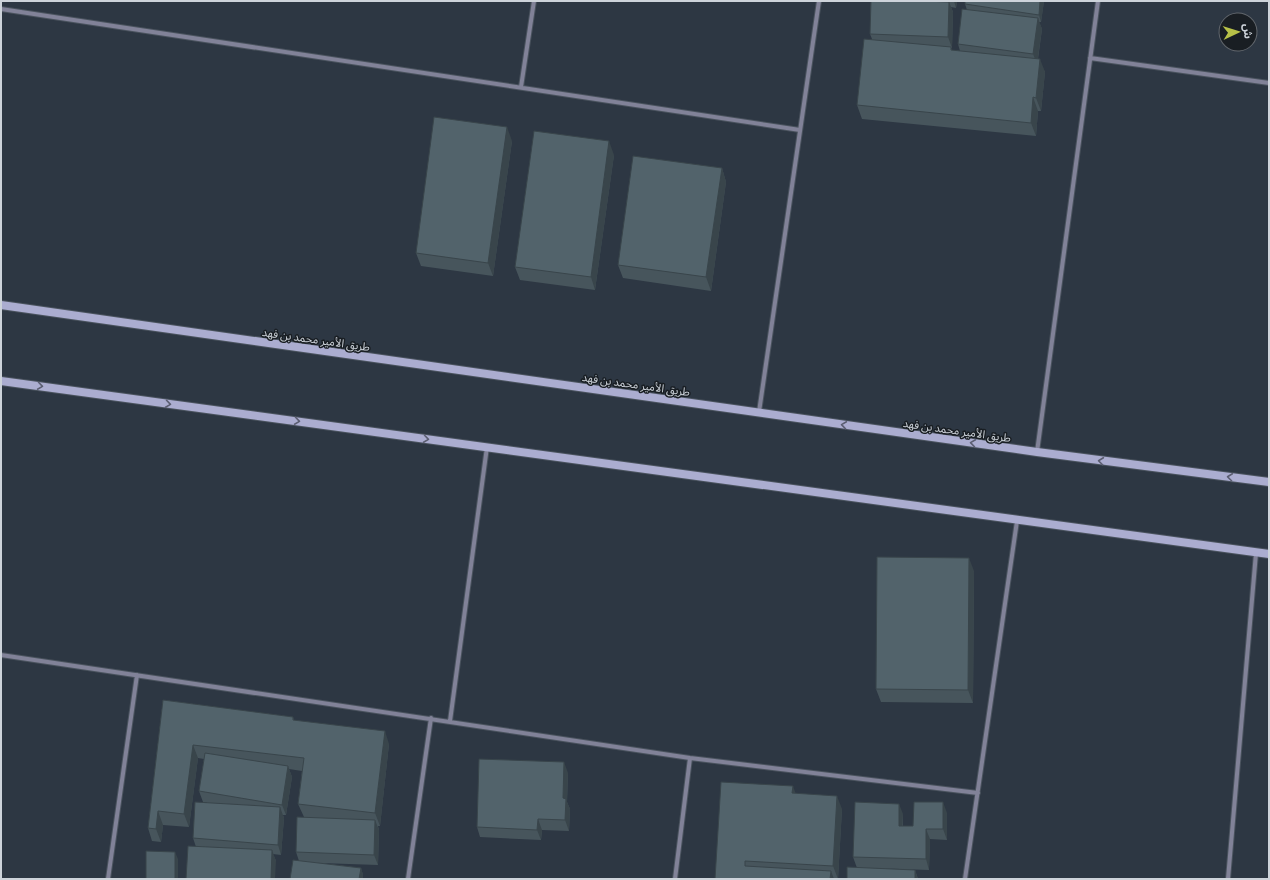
<svg xmlns="http://www.w3.org/2000/svg" width="1270" height="880" font-family="'Exo 2','Noto Sans Arabic',sans-serif">
	<style>
		.lines { fill: none; stroke-linecap: round; stroke-linejoin: round }
		.street-casing { stroke: #4a535e; stroke-width: 6 }
		.secondary-casing { stroke: #4a535e; stroke-width: 10 }
		.street { stroke: #818298; stroke-width: 4 }
		.secondary { stroke: #abadd0; stroke-width: 8 }
		.wall { fill: #47555c }
		.shaded-wall { fill: #39454b }
		.building { fill: #52636b; stroke: #39454b }
		.oneway { stroke: #5b5e71 }
		.labels { text-anchor: middle; dominant-baseline: central; stroke-width: 3; stroke-linejoin: round; paint-order: stroke }
		.street-label { font-size: 11px; fill: #cdd3da; stroke: #191e23 }
	</style>
	<rect width="100%" height="100%" fill="#2d3743"/>
	<g class="lines">
		<defs>
			<path id="street" d="M1,9L800,130
				M1090,58L1269,83
				M521,87L534,1
				M759,412L819,1
				M1037,452L1098,1
				M1,655L690,758L978,793
				M450,721L487,447
				M108,879L137,675
				M408,879L431,718
				M675,879L690,758
				M965,879L1017,521
				M1228,879L1256,553"/>
			<path id="secondary" d="M1,305L1037,452L1269,482
				M1,381L1269,554"/>
		</defs>
		<!-- street casing -->
		<use href="#street" class="street-casing"/>
		<!-- secondary casing -->
		<use href="#secondary" class="secondary-casing"/>
		<!-- street -->
		<use href="#street" class="street"/>
		<!-- secondary -->
		<use href="#secondary" class="secondary"/>
	</g>
	<!-- wall -->
	<path class="wall" d="M871,1H957L956,8L951,7L953,12L952,48H951L952,50L960,51L958,44L967,10L965,4V1H1044L1041,22H1039L1042,29L1038,59L1045,72L1041,111H1038L1036,136L862,119L857,105L872,39L870,34Z
		M512,141L493,276L421,266L416,253Z
		M614,155L595,290L520,280L515,267Z
		M722,168L726,182L711,291L623,278L618,265Z
		M974,571L973,703L881,702L876,689Z
		M163,700L293,717L294,720L389,744L380,826H378L379,830L378,865L320,863L361,868L363,875L299,861L296,852L304,817L298,804L302,771L289,769L292,777L286,815H283L284,818L281,855L273,854L276,861L196,847L193,838L207,802H203L199,791L204,759L198,758L189,827L163,825L161,842L152,841L148,828Z
		M568,773L567,802L570,809L569,831L542,830L541,840L480,837L477,827Z
		M796,793L842,809L838,879H715Z
		M947,813V840L930,839L929,870L871,868L915,870L918,879H847L857,868L853,857L903,814V826H913Z"/>
	<!-- shaded-wall -->
	<path class="shaded-wall" d="M954,1H957L956,8Z
		M1040,1H1044L1041,22L1039,15Z
		M949,2L953,12L952,48L948,37Z
		M1038,18L1042,29L1037,64L1033,54Z
		M1040,59L1045,72L1041,111L1036,98Z
		M1033,97L1038,111L1036,136L1031,123Z
		M507,127L512,141L493,276L488,263Z
		M609,141L614,155L595,290L591,277Z
		M722,168L726,182L711,291L706,277Z
		M969,558L974,571L973,703L968,690Z
		M385,731L389,744L380,826L375,813Z
		M193,745L198,758L189,827L184,814Z
		M564,762L568,773L567,802L570,809L569,831L565,820L563,798Z
		M288,766L292,777L286,815L282,805Z
		M793,786L798,800L792,793Z
		M837,796L842,809L838,879L833,866Z
		M943,802L947,813V840L943,829Z
		M899,804L903,814L902,836L899,826Z
		M280,807L284,818L281,855L278,845Z
		M158,811L163,825L161,842L156,829Z
		M538,819L542,830L541,840L537,830Z
		M375,820L379,830L378,865L374,855Z
		M926,829L930,839L929,870L926,859Z
		M272,850L276,861L275,879H271Z
		M175,852L178,859V879H175Z
		M361,868L363,875V879H359Z
		M915,870L918,879H915Z
		M831,871L834,879H830Z"/>
	<!-- building -->
	<path class="building" d="M871,1H924L949,2L948,37L870,34Z
		M965,1H1040L1039,15L965,4Z
		M962,9L1038,18L1033,54L958,44Z
		M864,39L951,47V50L1040,59L1036,98L1033,97L1031,123L857,105Z
		M434,117L507,127L488,263L416,253Z
		M534,131L609,141L591,277L515,267Z
		M633,156L722,168L706,277L618,265Z
		M877,557L969,558L968,690L876,689Z
		M163,700L293,717V720L385,731L375,813L298,804L304,758L193,745L184,814L158,811L156,829L148,828Z
		M205,753L288,766L282,805L199,791Z
		M479,759L564,762L563,798L566,799L565,820L538,819L537,830L477,827Z
		M721,782L793,786L792,793L837,796L833,866L745,861V866L831,871L830,879H715Z
		M195,802L280,807L278,845L193,838Z
		M855,802L899,804V826H913L914,802H943V829H926V859L853,857Z
		M297,817L375,820L374,855L296,852Z
		M188,846L272,850L271,879H186Z
		M146,851L175,852V879H146Z
		M293,860L361,868L359,879H290Z
		M847,867L915,870V879H847Z"/>
	<!-- one-way arrows -->
	<defs><path id="oneway-chevron" d="M-2-3.5L2.5 0L-2 3.5" fill="none" stroke-width="1.6" stroke-linecap="round" stroke-linejoin="round"/></defs>
	<g class="oneway">
		<use href="#oneway-chevron" transform="translate(40 386) rotate(8)"/>
		<use href="#oneway-chevron" transform="translate(168 404) rotate(8)"/>
		<use href="#oneway-chevron" transform="translate(297 421) rotate(8)"/>
		<use href="#oneway-chevron" transform="translate(844 425) rotate(-172)"/>
		<use href="#oneway-chevron" transform="translate(426 439) rotate(8)"/>
		<use href="#oneway-chevron" transform="translate(973 443) rotate(-172)"/>
		<use href="#oneway-chevron" transform="translate(1101 461) rotate(-173)"/>
		<use href="#oneway-chevron" transform="translate(1230 477) rotate(-173)"/>
	</g>
	<g class="labels">
		<!-- street labels -->
		<g class="street-label">
			<text transform="translate(316 339) rotate(8)">طريق الأمير محمد بن فهد</text>
			<text transform="translate(636 384) rotate(8)">طريق الأمير محمد بن فهد</text>
			<text transform="translate(957 430) rotate(8)">طريق الأمير محمد بن فهد</text>
		</g>
	</g>
	<!-- border -->
	<rect width="1270" height="880" fill="none" stroke="#cdd3da" stroke-width="4"/>
	<!-- north arrow -->
	<g transform="translate(1238 32) rotate(86)"><circle r="19" fill="#191e23" stroke="#61666c"/>
	<path d="M0-3L7 15L0 10L-7 15Z" fill="#b7c148"/>
	<text y="-6" font-size="11" font-weight="bold" text-anchor="middle" fill="#cdd3da">ش</text>
	</g>
</svg>
